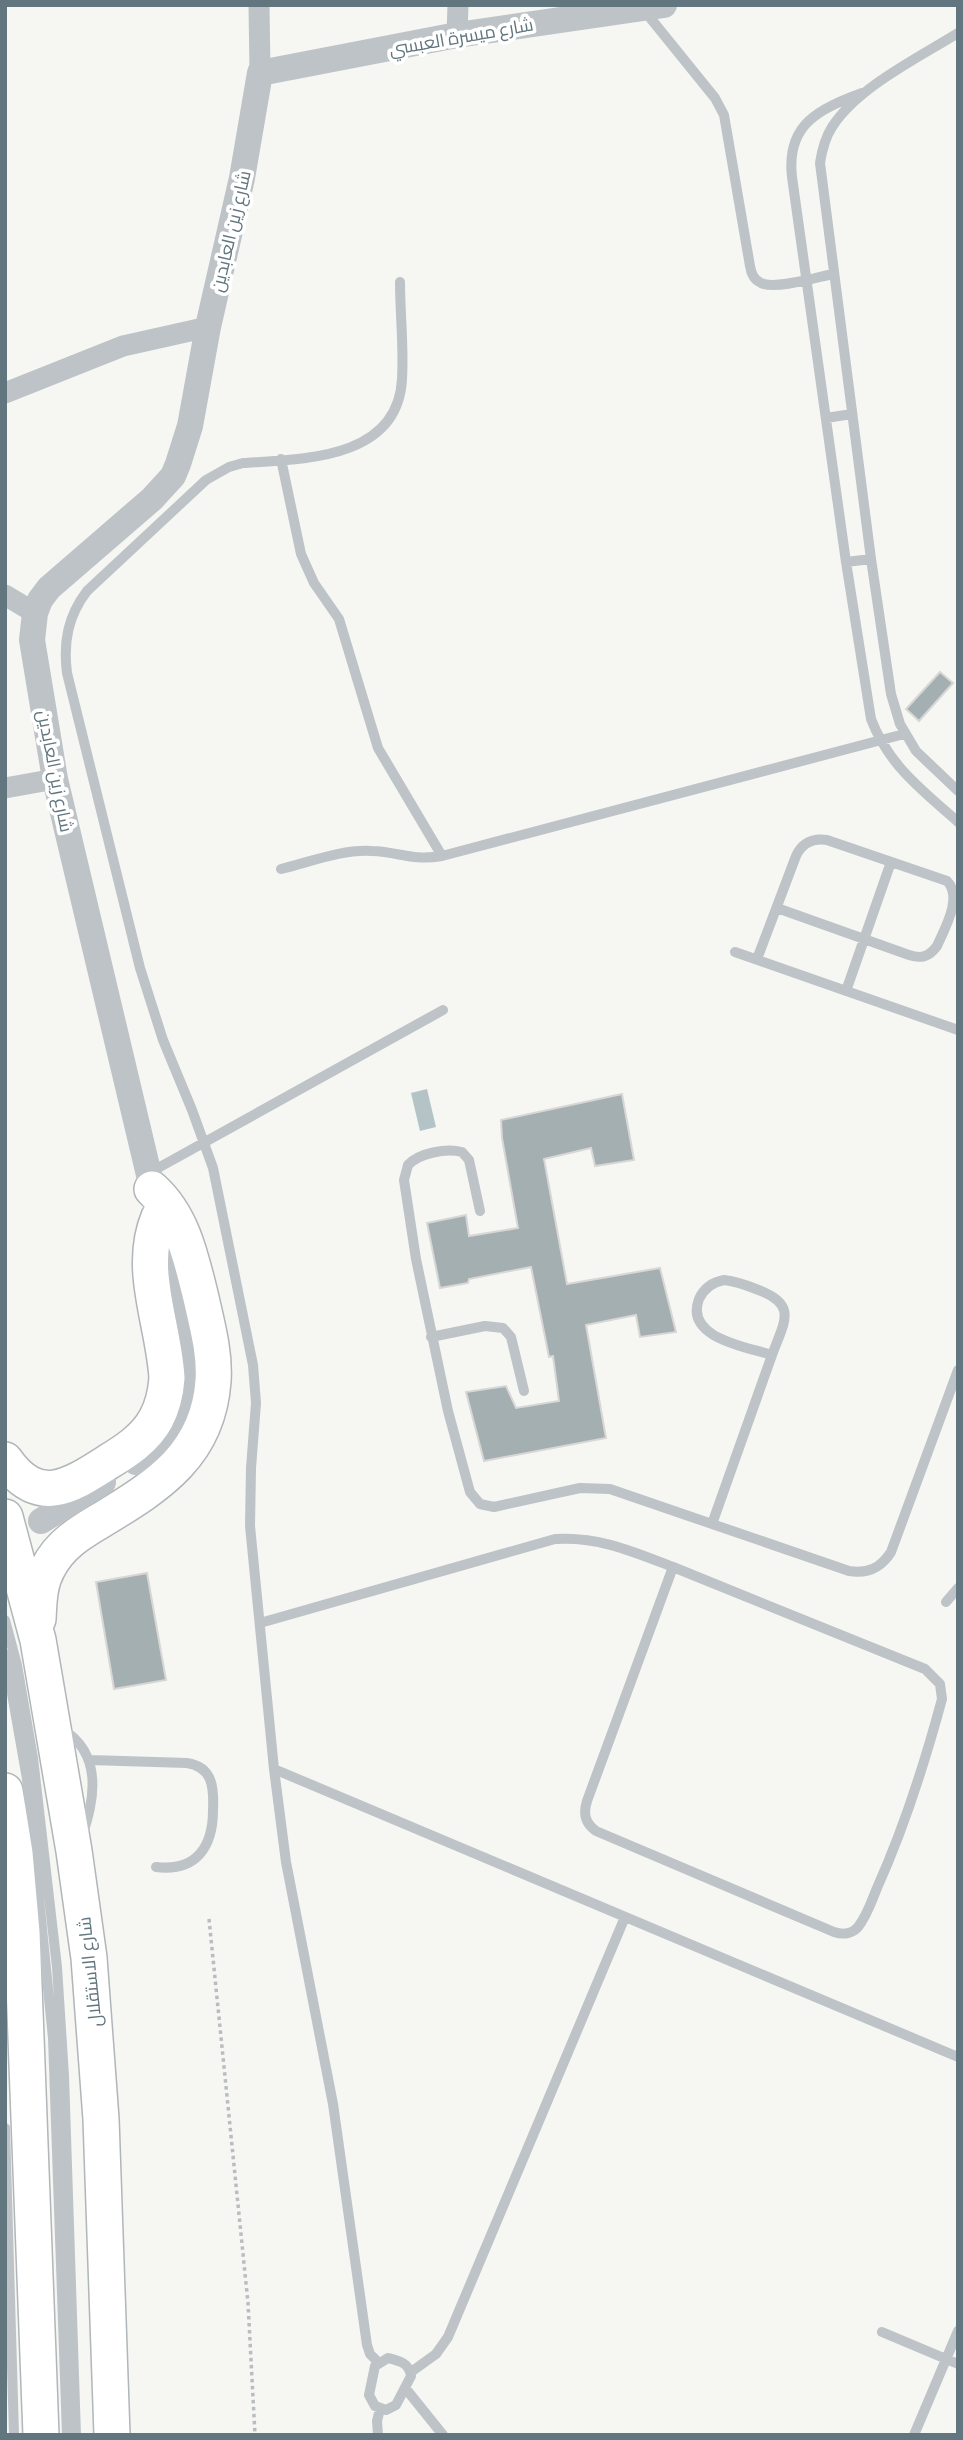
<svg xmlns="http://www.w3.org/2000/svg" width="963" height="2440" font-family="Manrope,Cairo,sans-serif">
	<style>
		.water { fill: #b4c4c6 }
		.building { fill: #a4afb2; stroke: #d8d7d5; stroke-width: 2 }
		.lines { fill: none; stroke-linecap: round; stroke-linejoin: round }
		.trunk-casing { stroke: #b0b6b9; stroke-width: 38 }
		.path { stroke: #b9bdbf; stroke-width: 3.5; stroke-dasharray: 3.5 3.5; stroke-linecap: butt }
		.service { stroke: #bdc3c6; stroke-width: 10 }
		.minor { stroke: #bdc3c6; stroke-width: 21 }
		.tertiary { stroke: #bdc3c6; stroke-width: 26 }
		.trunk { stroke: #fff; stroke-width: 35 }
		.labels { text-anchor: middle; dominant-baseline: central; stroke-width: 7; stroke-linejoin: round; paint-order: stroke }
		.street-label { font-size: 18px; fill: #61767e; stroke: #fff }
	</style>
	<rect width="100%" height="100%" fill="#f6f6f3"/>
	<!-- water -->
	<path class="water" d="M427,1089L436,1127L420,1131L411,1093Z"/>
	<!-- building -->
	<path class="building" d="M940,672L953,683L919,721L906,709Z
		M622,1094L634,1160L595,1166L591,1148L544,1159L567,1284L660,1268L676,1332L640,1337L636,1315L586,1325L606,1438L484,1461L466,1392L506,1386L516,1408L559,1401L553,1356L549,1357L531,1267L469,1279L468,1283L440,1288L427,1223L466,1215L469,1236L518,1228L502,1138L501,1120Z
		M147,1573L166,1680L114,1689L96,1582Z"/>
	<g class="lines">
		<defs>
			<path id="trunk" d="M5,1460C38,1507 69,1487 108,1462C126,1451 145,1439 156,1419C163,1406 166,1392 167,1378C164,1324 137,1269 159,1217
				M5,1517L38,1640L74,1851L89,1958L101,2119L112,2435
				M38,1619C39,1601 39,1584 48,1568C60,1544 81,1532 103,1519C159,1485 208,1454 213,1381C215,1353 207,1325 201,1298C191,1258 183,1217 152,1189
				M5,1791L15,1853L22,1932L41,2435"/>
		</defs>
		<!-- trunk casing -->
		<use href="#trunk" class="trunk-casing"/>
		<!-- path -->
		<path class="path" d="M209,1919L248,2303L255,2435"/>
		<!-- service -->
		<path class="service" d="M643,9L715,98L724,115L750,266C751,273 754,280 761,283C775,290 818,277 833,274
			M958,33C918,58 858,87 832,127C825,138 822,150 820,163L871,559L891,694L900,724L916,751L958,791
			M862,93C819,109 786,124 792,177L846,562L871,719C889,766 922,790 958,822
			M826,418L852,414
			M281,459L301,554L314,583L339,619L378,748L442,856
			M846,562L871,559
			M281,869C310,862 342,849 372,851C400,852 411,861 442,856L904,734
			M735,952L958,1030
			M757,959L796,856C802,843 812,838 827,840L947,881C963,897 945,928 937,946C929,957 921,959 909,955L777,908
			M846,991L891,862
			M149,1173L443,1010
			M480,1211L469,1160L462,1152C446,1148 419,1153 408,1165L404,1180L416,1259L448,1411L470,1492L480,1504L494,1507L580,1488L610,1489L849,1571C868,1574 881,1568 891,1552L958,1370
			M724,1280C735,1281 746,1285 756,1289C799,1304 784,1322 772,1355C747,1347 684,1338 699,1299C704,1288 713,1282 724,1280Z
			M431,1337L485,1326L503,1328L511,1337L524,1391
			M712,1524L772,1355
			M673,1567L925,1669L940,1684L942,1699C925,1762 904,1828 877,1888C872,1900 867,1916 858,1927C852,1934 843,1935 834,1932L596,1831C585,1823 583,1814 587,1801Z
			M946,1602L958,1588
			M5,1620L17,1665L33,1758L57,1967L64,2076L76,2435
			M260,1623L555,1539C598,1536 634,1552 673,1567
			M5,1654L27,1779L53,2038L67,2435
			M62,1729C102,1753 96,1797 82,1836
			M90,1760L187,1763C213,1767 214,1788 213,1810C213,1846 197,1872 156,1867
			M274,1769L958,2057
			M5,2128L14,2435
			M882,2332L958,2364
			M388,2358C400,2361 409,2363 411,2376L396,2405L386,2410L375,2406L369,2395L375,2366Z
			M378,2362L370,2354L367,2345L333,2104L286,1862L274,1769L250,1526L251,1468L256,1403L253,1365L213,1168L192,1110L163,1040L140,968L67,673C63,642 68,616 87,591L206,480L229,467L243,463C302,459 398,460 402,379C404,347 400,314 400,282
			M411,2372L436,2354L448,2337L625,1917
			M406,2389L443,2435
			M378,2435L377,2421L380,2409
			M914,2435L958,2331"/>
		<!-- minor -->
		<path class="minor" d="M259,5L260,73
			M457,35L458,5
			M5,393L123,346L208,327
			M5,595L35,613
			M5,788L55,779"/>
		<!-- tertiary -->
		<path class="tertiary" d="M136,1462C172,1439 190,1407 191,1364L159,1217L55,779L32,640L35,613L40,600L49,588L152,499L173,476L178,464L190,426L208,327L242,178L260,73L457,35L664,5
			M41,1521L103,1482"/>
		<!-- trunk -->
		<use href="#trunk" class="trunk"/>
	</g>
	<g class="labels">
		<!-- street labels -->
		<g class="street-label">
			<text transform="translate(461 36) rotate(-10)">شارع ميسرة العبسي</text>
			<text transform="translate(230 231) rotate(-77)">شارع زين العابدين</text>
			<text transform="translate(56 771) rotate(79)">شارع زين العابدين</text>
			<text transform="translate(89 1972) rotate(-96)">شارع الاستقلال</text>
		</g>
	</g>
	<!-- border -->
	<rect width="963" height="2440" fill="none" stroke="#61767e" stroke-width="14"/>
</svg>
